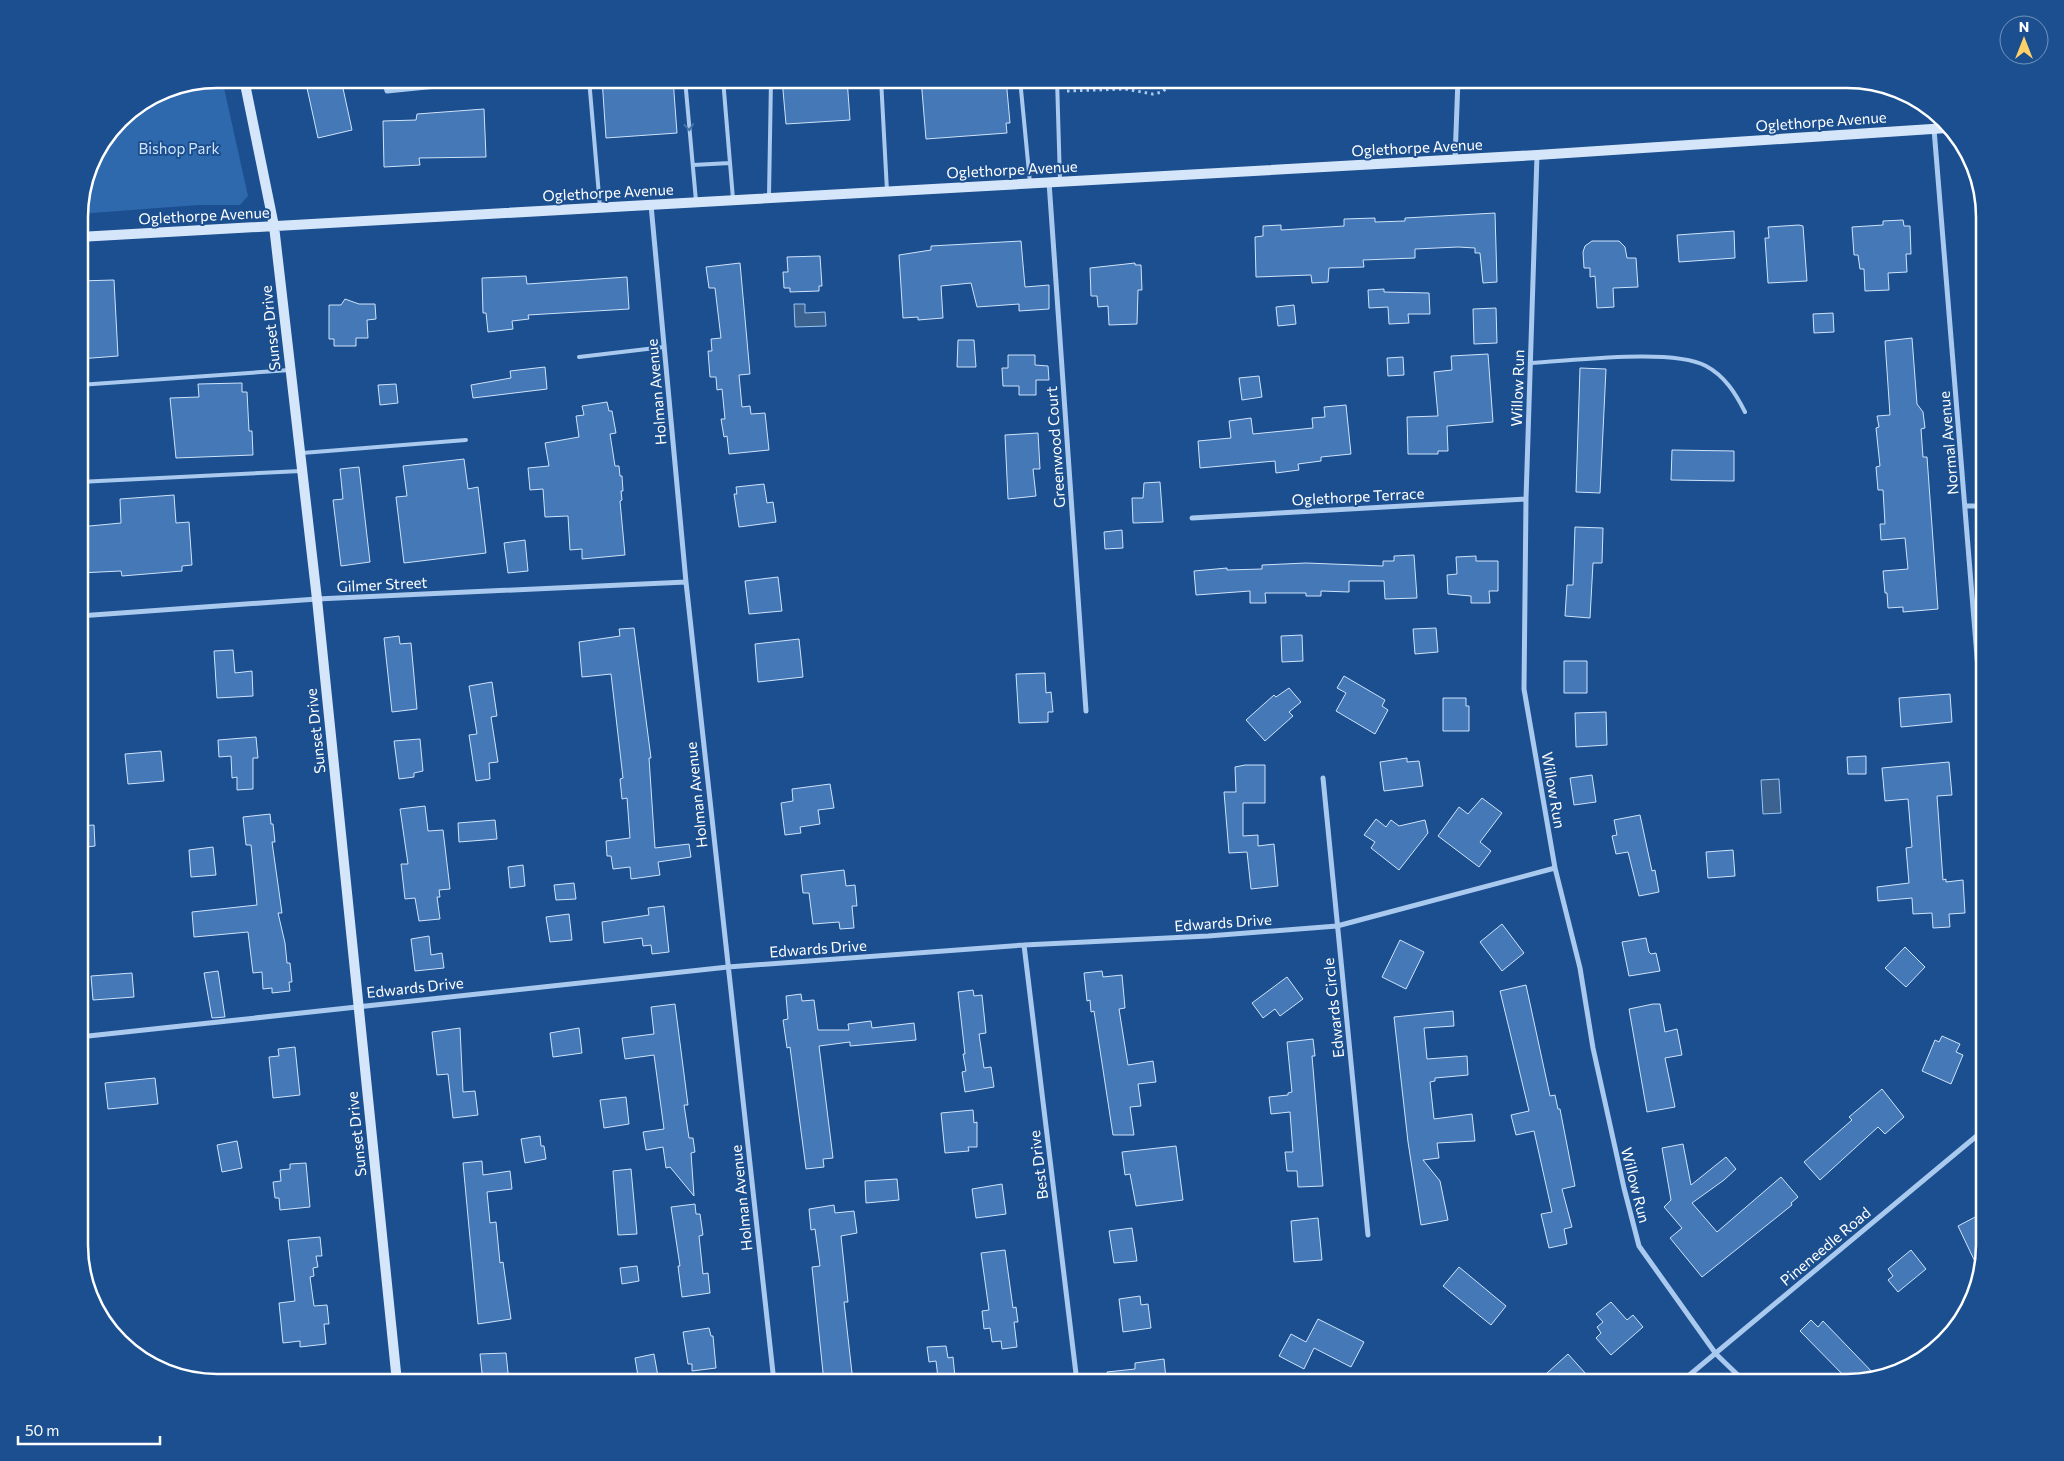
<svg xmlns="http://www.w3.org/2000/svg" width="2064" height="1461" font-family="Commissioner,sans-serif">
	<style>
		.green { fill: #2e69ad }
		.water { fill: #3c6290; stroke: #9cc4f0 }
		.building { fill: #4478b7; stroke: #cfe3fa }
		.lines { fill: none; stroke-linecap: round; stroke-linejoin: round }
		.path { stroke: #a9c9ee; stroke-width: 3; stroke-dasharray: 2.5 4; stroke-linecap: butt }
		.lane { stroke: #a9c9ee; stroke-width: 4 }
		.street { stroke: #a9c9ee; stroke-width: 5 }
		.secondary { stroke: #d6e6fa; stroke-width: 10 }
		.oneway { stroke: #4674ac }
		.labels { text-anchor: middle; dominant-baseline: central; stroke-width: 4; stroke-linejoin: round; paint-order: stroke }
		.street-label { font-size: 15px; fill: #fff; stroke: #1b4f8f }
		.park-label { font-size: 15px; fill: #cfe3fa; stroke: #1b4f8f }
		.rim { fill: none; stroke: #fff; stroke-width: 2.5 }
	</style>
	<rect width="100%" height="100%" fill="#1b4f8f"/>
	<!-- green -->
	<path class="green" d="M216,79H222L248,196L240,205H198L79,214C79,162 118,110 163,89C178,83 200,82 216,79Z"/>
	<!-- water -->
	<path class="water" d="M794,304H805V313L825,312L826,326L795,327Z
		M1779,779L1781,813L1763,814L1761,780Z"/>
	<!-- building -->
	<path class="building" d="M305,79H341L352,130L318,138Z
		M602,79H673L677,133L606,138Z
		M782,79H847L850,120L786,124Z
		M921,79H1006L1010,123H1006L1007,133L926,139Z
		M484,109L486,157L419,158L420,165L384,167L383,121L416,120L417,114Z
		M1495,213L1497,282L1483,283L1480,253H1475V248L1458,247L1415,249V258L1363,260L1364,267L1329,268L1328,282L1312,283L1311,275L1256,277L1255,237L1263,236V226L1281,225V230L1344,226V219L1375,218V222L1405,221V218Z
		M1903,220L1904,226H1910L1911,254H1906L1907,272L1888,273L1889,290L1865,291L1864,269H1860L1858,255H1854L1852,227L1883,225V221Z
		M1799,225L1803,226L1807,281L1768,283L1765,238H1769L1768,227Z
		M1734,231L1735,258L1679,262L1677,235Z
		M1021,241L1025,287L1049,285V309L1019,311V304L977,307L971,283L941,286L943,318L918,320V317L903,318L899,255L931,250V246Z
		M1592,241H1619L1625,247L1627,258H1636L1638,287L1613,288L1614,307L1597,308L1595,276L1590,277V268H1584L1583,252L1585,246Z
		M820,256L822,286H819V291L790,292V288H784L783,272H788L787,257Z
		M740,263L750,374L739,375L742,407L750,406L751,414L765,413L769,450L729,454L727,436L724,437L721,419H725L722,389L717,390L716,377H710L708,351H712L711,339L721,338L715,288H709L706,267Z
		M1135,263V265H1141L1142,290H1138L1137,324L1109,325L1108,306L1098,307L1097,296H1091L1090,268Z
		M526,276L527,284L627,277L629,309L528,315L529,319L512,321L513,329L488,332L486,313H483L482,278Z
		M114,280L118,356L79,359V281Z
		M1384,289V292L1429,293L1430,314H1408L1409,323L1389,324L1388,307L1369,308L1368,290Z
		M345,299L359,304H375L376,319L367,320L368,338H356V346H334V339H329V305H341Z
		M1294,305L1296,324L1278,326L1276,307Z
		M1496,308L1497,343L1474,344L1473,309Z
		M1833,313L1834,332L1814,333L1813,314Z
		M1912,338L1917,404L1923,412L1925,428L1921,429L1923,457H1927L1938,609L1903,612V607L1888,608L1887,593H1885L1883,571L1908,569L1905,538L1881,540L1880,524H1885L1883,490H1878L1876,467L1880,466L1876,428L1879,427L1877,416L1890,415L1885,341Z
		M958,340H974L976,367H957Z
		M1488,354L1493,422L1447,426L1448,451H1438V454H1408L1407,417L1438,416L1434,372L1452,370L1451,356Z
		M1008,355H1035V365L1048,366L1049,380H1036V395H1019V386H1003L1002,368H1008Z
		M1403,357L1404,375L1388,376L1387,358Z
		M545,367L547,389L473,398L471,385L511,378L510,371Z
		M1580,368L1606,369L1600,493L1576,492Z
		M1259,376L1262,397L1242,400L1239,378Z
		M242,383V392H247L249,431H252L253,455L176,458L170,398L199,397L198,384Z
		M396,384L398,403L380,405L378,385Z
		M607,402L609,411H612L616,433L610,434L615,466H619L620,476H622L623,491H621L622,500L620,501L625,555L582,559V549L570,550L568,516L545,517L543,489L530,490L528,468L549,466L545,443L579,437L576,416L584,415L582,406Z
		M1346,405L1351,454L1321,457V461L1298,464L1299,470L1276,473L1275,461L1200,468L1198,441L1231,438L1229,421L1251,418L1253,434L1313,428L1312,418L1325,417L1324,407Z
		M1038,433L1040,469H1033L1036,496L1008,499L1005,435Z
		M1672,450L1734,451V481L1671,480Z
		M464,459L468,489L478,487L486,553L404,563L396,497L407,496L403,466Z
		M359,467L370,562L341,566L333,500L343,499L340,469Z
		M1160,482L1163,522L1133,523L1132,498H1143L1144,483Z
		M764,484L767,503L773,502L776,522L739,527L734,494H737L736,487Z
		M174,495L176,523L189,522L192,565L182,566V571L122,576L121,571L79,573V527L121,523L120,499Z
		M1575,527L1603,528L1602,563H1593L1590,618L1565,616L1567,585H1573Z
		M1122,530L1123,548L1105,549L1104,532Z
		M525,540L528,571L508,573L504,543Z
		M1414,555L1417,598L1385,599L1384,581H1349V592L1321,591V596H1306V593H1265L1266,603H1250V591L1196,595L1194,571L1227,568V570L1262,569V565L1306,563L1383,566V561H1394V556Z
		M1476,556V561H1498V591H1489L1490,603H1471V596L1448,594L1447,575L1457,574L1456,557Z
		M778,577L782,611L749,614L745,581Z
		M634,628L651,758H649L655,848L689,844L691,857L658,862L660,875L631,879L630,867L613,869L611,856H607L606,841L630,838L627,798L622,799L620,779L623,778L611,674L582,677L579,642L620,636L619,629Z
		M1436,628L1438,652L1415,654L1413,629Z
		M1302,635L1303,661L1282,662L1281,636Z
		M399,636L400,644L411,643L417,709L392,712L384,638Z
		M799,639L803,677L758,682L755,644Z
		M233,650L235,673L252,671L253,696L217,698L214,651Z
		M1564,661H1587V693H1564Z
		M1045,673L1046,693L1051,692L1053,712H1048V722L1019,723L1016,674Z
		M1344,676L1385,700L1382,706L1388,710L1375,734L1336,711L1346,693L1337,688Z
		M492,682L497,716L491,717L498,762L489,763L490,779L476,781L469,735L477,734L469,686Z
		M1289,688L1301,702L1289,712L1293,716L1265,741L1246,720L1274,695L1276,697Z
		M1950,694L1952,722L1901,727L1899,698Z
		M1443,698H1466V706H1469V731H1443Z
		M1606,712L1607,745L1576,747L1575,713Z
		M256,737L258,758H253V789L237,790V777L232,778L231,756L219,757L218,740Z
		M420,739L423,771L414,773V777L399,779L394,741Z
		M161,751L164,781L128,784L125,754Z
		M1866,756V774H1848L1847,757Z
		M1407,758V762L1419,761L1423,786L1384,791L1380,762Z
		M1949,762L1952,795L1937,796L1943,880L1946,879V882L1963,880L1965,913L1949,914L1950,927L1933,928L1932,913L1913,914L1912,898L1878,901L1877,887L1909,883L1906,848L1912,847L1908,799L1885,801L1882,768Z
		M1245,765H1265V803H1243V836L1258,835V846L1274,844L1278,886L1251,889L1247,852L1229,853L1224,792H1236L1235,767Z
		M1592,775L1596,802L1574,805L1570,778Z
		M830,784L834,808L818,810L820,824L800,827L801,833L785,835L781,803L793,801L792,789Z
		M1482,798L1502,813L1480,842L1491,851L1479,867L1438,836L1459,807L1468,814Z
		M425,806L428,831L443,830L450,889L439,890L440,897H437L440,919L419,921L415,898L405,899L401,864H408L400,809Z
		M270,814L271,824H273L275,842H272L282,913H278L285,943L287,963H290L292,982H289L290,991L272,993V988L263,989L262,972L253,973L248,932L194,937L192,912L257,905L251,845H246L243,817Z
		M1640,815L1652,871L1655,870L1659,892L1639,896L1628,852L1616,854L1612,836L1617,835L1614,820Z
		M1376,819L1386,827L1391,820L1399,826L1425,820L1428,833L1399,870L1371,848L1375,842L1364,835Z
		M495,820L497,839L459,842L458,823Z
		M94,825L95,846L79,848V826Z
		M213,847L216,875L191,877L189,850Z
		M1733,850L1735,876L1708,878L1706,852Z
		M523,865L525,886L510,888L508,867Z
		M844,870L846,886L855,885L857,906H852L854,928L840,929L839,922L813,924L809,893H803L801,875Z
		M574,883L576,899L556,900L554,885Z
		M664,906L669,952L652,954L651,945L643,946L642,938L604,943L602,922L649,915L648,908Z
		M569,914L572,940L550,942L546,917Z
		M1502,924L1524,953L1502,971L1480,942Z
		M429,936L431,955L442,953L444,968L415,971L411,939Z
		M1646,938L1649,952L1651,954L1656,953L1660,971L1629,976L1622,942Z
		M1400,940L1424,952L1406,989L1382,977Z
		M1905,947L1925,967L1906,987L1885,968Z
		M218,971L225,1017L212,1018L204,973Z
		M1102,971L1103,977L1122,975L1125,1008L1119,1009L1128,1065L1153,1061L1156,1082L1138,1084L1141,1106L1130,1107L1134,1135H1113L1094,1011L1091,1012L1090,1000L1087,1001L1084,973Z
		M132,973L134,997L93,1000L91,976Z
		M1287,977L1303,999L1280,1016L1275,1009L1263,1018L1252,1003Z
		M1526,985L1550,1096L1555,1095L1558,1109H1560L1575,1186L1562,1189L1572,1227L1564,1229L1567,1244L1549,1248L1541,1214L1552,1212L1534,1131L1516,1135L1511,1115L1529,1111L1500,991Z
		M973,990L974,996L982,995L986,1033L979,1034L984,1068L991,1067L994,1087L965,1092L962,1072L966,1071L963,1054H965L958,992Z
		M801,994L802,1001L814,1000L818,1030H849L848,1024L871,1021L872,1028L914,1023L916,1040L850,1046V1042L819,1046L833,1158L823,1159L824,1167L806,1169L790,1047L787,1048L783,1020L788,1019L786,996Z
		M675,1004L688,1105H684L689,1138H693L695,1152L691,1153L694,1196L670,1167L666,1168L663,1147L646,1150L643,1132L664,1129L654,1055L625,1059L622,1038L654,1034L651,1007Z
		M1653,1004H1660L1665,1032L1677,1029L1682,1055L1665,1058L1675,1107L1647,1112L1629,1009Z
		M1453,1011L1454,1026L1424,1028L1427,1059L1467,1056L1468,1075L1435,1078V1081L1430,1082L1434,1119L1472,1114L1475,1141L1437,1143L1439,1158L1423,1160L1440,1181L1448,1220L1421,1225L1408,1142L1394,1017Z
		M460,1028L463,1092L475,1091L478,1115L453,1118L448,1074L437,1075L432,1032Z
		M579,1028L582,1053L553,1057L550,1033Z
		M1942,1036L1960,1044L1956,1052L1963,1055L1951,1084L1922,1071L1935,1040L1939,1042Z
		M1313,1039L1315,1056H1312L1323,1186L1298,1187L1297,1171H1287L1285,1152H1293L1290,1112L1271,1114L1269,1097L1288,1095V1093L1292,1092L1287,1042Z
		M295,1047L300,1095L273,1098L269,1057L279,1056L278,1049Z
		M155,1078L158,1104L108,1109L105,1083Z
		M1882,1089L1904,1117L1885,1134L1878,1127L1820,1180L1804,1162L1852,1120L1849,1117Z
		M626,1097L629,1124L604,1128L600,1100Z
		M973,1110L974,1123L977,1122V1147H968L969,1151L945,1153L941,1113Z
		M540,1136L541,1146H544L546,1159L525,1163L521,1139Z
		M237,1141L242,1168L222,1172L217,1145Z
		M1683,1144L1691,1185L1726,1157L1736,1169L1724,1180L1692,1203L1717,1232L1781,1177L1798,1197L1791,1203L1792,1205L1702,1277L1670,1238L1682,1228L1664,1207L1671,1200L1662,1148Z
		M1176,1146L1183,1200L1136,1206L1130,1174L1125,1175L1122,1152Z
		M482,1161L483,1175L510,1171L512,1189L487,1192L490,1223L496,1222L500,1263L503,1262L511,1319L478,1324L463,1163Z
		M306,1163L310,1207L280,1210L279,1198H275L273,1182L281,1181L280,1170L290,1169V1164Z
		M631,1169L637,1234L618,1235L613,1171Z
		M897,1179L899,1200L866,1203L865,1181Z
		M1002,1184L1006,1214L976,1218L972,1189Z
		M695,1204L696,1214H700L703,1235L699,1236L703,1274L708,1273L710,1293L682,1297L678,1266H680L671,1207Z
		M834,1205L835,1213L854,1211L857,1233L841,1236L848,1302H844L853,1382H824L816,1305L812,1267L820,1266L815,1229L811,1230L809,1209Z
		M1979,1215L1985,1228V1245L1978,1268L1958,1226Z
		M1318,1218L1322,1260L1294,1262L1291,1221Z
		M1132,1228L1137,1261L1114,1263L1109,1231Z
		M320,1237L322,1256H316L318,1267L313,1268L314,1276L310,1277L314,1306L327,1305L329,1324H324L326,1344L300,1347V1341L283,1343L279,1303L295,1301L288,1240Z
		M1005,1250L1013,1308L1016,1307L1018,1322H1014L1017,1347L1002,1349L1001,1341L992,1342L990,1328L984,1329L982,1311L989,1310L981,1253Z
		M1911,1250L1926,1269L1898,1292L1888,1280L1893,1276L1888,1269Z
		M637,1266L639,1281L622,1284L620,1268Z
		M1459,1267L1506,1306L1491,1325L1443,1286Z
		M1140,1296L1141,1305L1148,1304L1151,1328L1123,1332L1119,1299Z
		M1611,1302L1627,1320L1633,1315L1643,1327L1611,1355L1596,1338L1601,1333L1597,1327L1603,1322L1596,1314Z
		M1318,1319L1364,1342L1351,1367L1314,1348L1304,1369L1279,1356L1291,1334L1306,1342Z
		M1811,1320L1818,1327L1823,1321L1876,1376L1850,1382L1800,1331Z
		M709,1328L711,1336H713L716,1368L692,1371V1364H688L683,1332Z
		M946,1346L948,1358L953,1357L955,1377L938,1378L936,1361L929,1362L927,1347Z
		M506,1353L509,1382H483L480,1354Z
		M654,1354L659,1382H639L635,1358Z
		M1568,1354L1586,1374L1578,1382H1537Z
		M1164,1359L1166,1379L1155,1380L1156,1382H1108L1107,1372L1135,1369V1363Z"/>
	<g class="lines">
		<!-- path -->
		<path class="path" d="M1067,91L1125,89L1153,94L1162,92L1178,79"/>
		<!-- lane -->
		<path class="lane" d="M589,79L600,207
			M685,79L696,201
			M723,79L733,199
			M881,79L887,191
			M1020,79L1030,183
			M1057,79L1060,181
			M1422,80L1458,82
			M693,165L730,163
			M769,196L771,79
			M579,357L664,347
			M1530,363C1572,361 1672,348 1706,366C1725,376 1736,394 1745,412
			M79,385L290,370
			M302,453L466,440
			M79,482L301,471"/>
		<!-- street -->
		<path class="street" d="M384,79L387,91L506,79
			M1934,129L1985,755
			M1537,155L1526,499L1524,689L1555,868L1580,968L1593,1048L1624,1188L1639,1246L1716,1354L1745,1382
			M1455,159L1458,79
			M1049,182L1086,711
			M651,205L686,582L774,1382
			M1966,506H1985
			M1192,518L1526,499
			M79,616L317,599L686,582
			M1323,778L1368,1235
			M1024,945L1077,1382
			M79,1037L728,967L1024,945L1208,936L1337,926L1555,868
			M1681,1382L1985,1129"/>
		<!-- secondary -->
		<path class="secondary" d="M244,79L274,226L317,599L397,1382
			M79,237L1537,155L1947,128"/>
	</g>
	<!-- one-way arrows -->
	<defs><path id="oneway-chevron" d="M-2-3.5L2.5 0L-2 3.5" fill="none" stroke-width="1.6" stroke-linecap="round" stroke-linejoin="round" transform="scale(1.25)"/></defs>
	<use class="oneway" href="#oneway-chevron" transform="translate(689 127) rotate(85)"/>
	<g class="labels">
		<!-- street labels -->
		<g class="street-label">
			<text transform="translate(1821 121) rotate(-4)">Oglethorpe Avenue</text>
			<text transform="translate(1417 147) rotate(-3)">Oglethorpe Avenue</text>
			<text transform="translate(1012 169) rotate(-3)">Oglethorpe Avenue</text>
			<text transform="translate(608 192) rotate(-3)">Oglethorpe Avenue</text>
			<text transform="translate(204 215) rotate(-3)">Oglethorpe Avenue</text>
			<text transform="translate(270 328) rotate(-96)">Sunset Drive</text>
			<text transform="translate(1517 388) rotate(-88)">Willow Run</text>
			<text transform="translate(656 392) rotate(-95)">Holman Avenue</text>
			<text transform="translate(1948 443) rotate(-95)">Normal Avenue</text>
			<text transform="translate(1055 447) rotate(-94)">Greenwood Court</text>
			<text transform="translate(1358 496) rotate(-3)">Oglethorpe Terrace</text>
			<text transform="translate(382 584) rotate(-3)">Gilmer Street</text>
			<text transform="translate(315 731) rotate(-96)">Sunset Drive</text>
			<text transform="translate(1554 790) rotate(80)">Willow Run</text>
			<text transform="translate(696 795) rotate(-96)">Holman Avenue</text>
			<text transform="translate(1223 922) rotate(-4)">Edwards Drive</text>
			<text transform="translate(818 948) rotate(-4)">Edwards Drive</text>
			<text transform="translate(415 987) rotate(-6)">Edwards Drive</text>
			<text transform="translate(1333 1008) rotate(-96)">Edwards Circle</text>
			<text transform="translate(356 1134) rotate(-96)">Sunset Drive</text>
			<text transform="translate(1038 1165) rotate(-97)">Best Drive</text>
			<text transform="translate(1636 1185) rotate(76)">Willow Run</text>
			<text transform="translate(741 1198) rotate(-96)">Holman Avenue</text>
			<text transform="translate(1825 1246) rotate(-40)">Pineneedle Road</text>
		</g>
		<!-- park labels -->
		<g class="park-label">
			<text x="179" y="148">Bishop Park</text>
		</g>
	</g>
	<!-- crop -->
	<path d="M0 0H2064V1461H0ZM217 88H1847A129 129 0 0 1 1976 217V1245A129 129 0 0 1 1847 1374H217A129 129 0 0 1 88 1245V217A129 129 0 0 1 217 88Z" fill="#1b4f8f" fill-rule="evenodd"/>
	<path class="rim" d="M217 88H1847A129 129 0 0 1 1976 217V1245A129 129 0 0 1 1847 1374H217A129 129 0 0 1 88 1245V217A129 129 0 0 1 217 88Z"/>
	<!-- north arrow -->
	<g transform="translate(2024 40)"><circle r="24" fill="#1b4f8f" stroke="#7695bc"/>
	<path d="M0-4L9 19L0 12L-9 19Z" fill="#ffd166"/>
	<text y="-8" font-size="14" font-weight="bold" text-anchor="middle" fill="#ffffff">N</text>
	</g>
	<!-- scale -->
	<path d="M18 1436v8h142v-8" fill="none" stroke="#ffffff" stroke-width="2.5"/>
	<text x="25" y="1436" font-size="15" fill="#ffffff" stroke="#1b4f8f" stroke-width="4" paint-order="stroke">50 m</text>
</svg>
